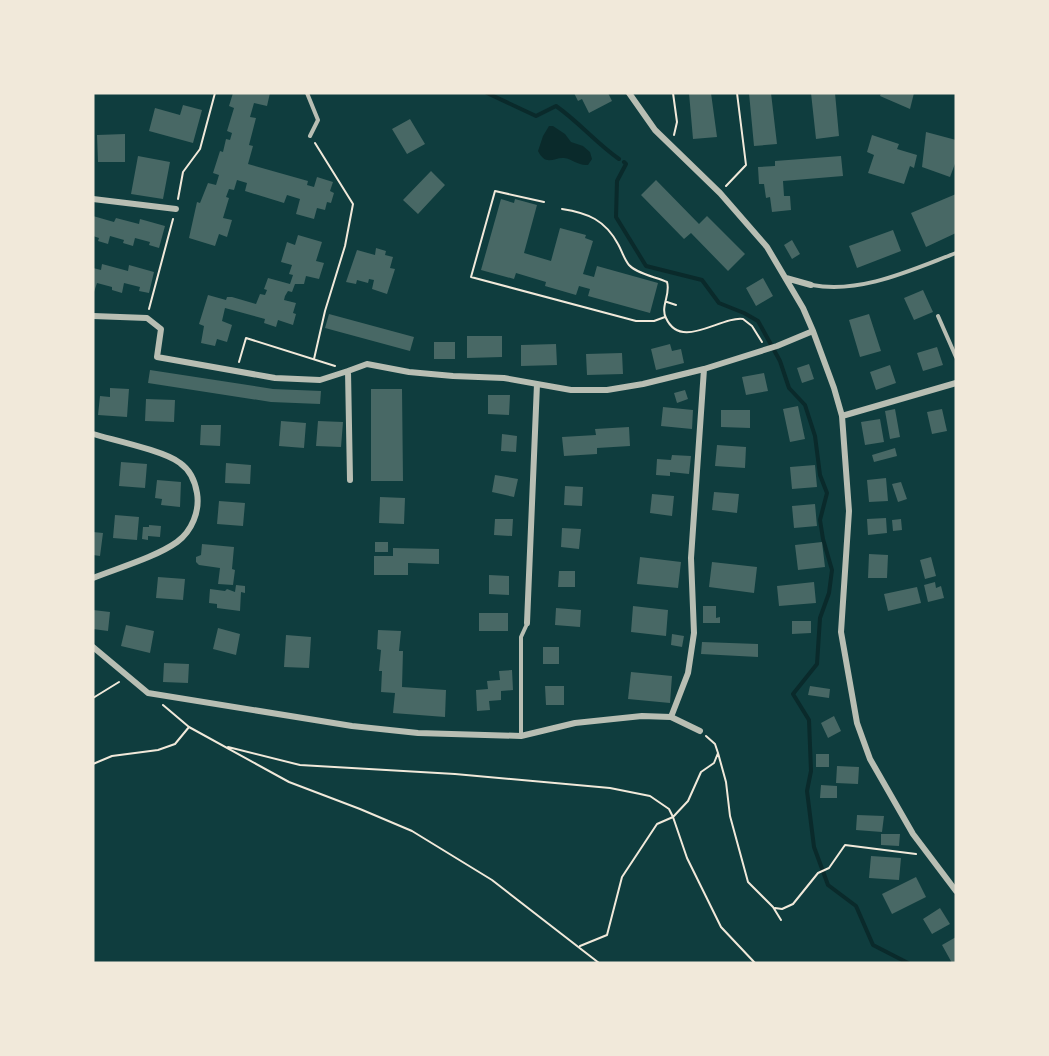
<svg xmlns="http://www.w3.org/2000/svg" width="1049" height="1056" font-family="Karla,sans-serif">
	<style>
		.water { fill: #0a2a2b }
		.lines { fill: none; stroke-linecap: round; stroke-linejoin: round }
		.stream { stroke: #0a2a2b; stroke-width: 4 }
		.building { fill: #486865 }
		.path { stroke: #f1e9da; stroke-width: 2 }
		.service { stroke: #b8beb3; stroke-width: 4 }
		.minor { stroke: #b8beb3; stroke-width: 6 }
	</style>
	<rect width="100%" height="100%" fill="#0f3d3e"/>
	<!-- water -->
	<path class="water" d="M549,126H553L565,134L571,142L583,146L590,152L592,159L588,165C578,166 573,159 564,158C554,157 546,167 538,151L543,136Z"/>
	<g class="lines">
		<!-- stream -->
		<path class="stream" d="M487,93L536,116L556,106C579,122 596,143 619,159
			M624,162L626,164L617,181L616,217L646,266L702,280L719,303L744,313L758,321L780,361L789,388L805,405L815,436L820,475L827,493L820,520L823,539L832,570L829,593L820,618L817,664L793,694L809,720L811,771L807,791L814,847L828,885L856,906L873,945L908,963"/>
	</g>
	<!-- building -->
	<path class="building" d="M233,93H270L267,106L254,103L250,117L256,118L249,145L253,146L248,164L308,181L307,185L314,187L317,177L333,182L330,191L334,193L331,203L327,202L325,210L317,208L314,219L296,214L300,199L287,195L284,203L245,191L247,183L237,180L234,190L229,189L226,197L229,198L223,218L232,220L227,237L219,234L215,246L189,238L197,202L200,203L208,183L216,185L219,175L213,173L220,151L223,152L226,139L230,140L232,133L227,131L234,108L229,106Z
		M574,93H608L612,101L589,113L582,99L578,101Z
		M689,93H711L717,137L693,139Z
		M749,93H771L777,144L754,146Z
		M811,93H835L839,136L816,139Z
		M881,93H914L910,109L880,96Z
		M183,105L202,110L193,143L149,131L155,108L180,115Z
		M410,119L425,144L407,154L392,129Z
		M926,132L956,140V161L950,177L922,167Z
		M125,134V162H98L97,135Z
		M872,135L899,144L897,149L917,155L914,168L910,166L904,184L868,173L874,155L867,152Z
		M138,156L170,162L163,199L131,194Z
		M841,156L843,176L783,181L784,196H790L791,210L772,212L770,197L766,198L764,184H759L758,167L775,166V161Z
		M431,171L445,185L418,214L403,200Z
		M656,180L699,224L707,216L745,254L728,271L691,233L684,239L641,195Z
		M956,194V233L926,247L911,213Z
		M501,199L514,203L515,199L537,205L524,253L551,261L560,228L586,235L585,238L593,241L583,274L594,277L597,266L658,283L650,313L588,296L590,289L579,286L576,295L545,286L546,282L516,273L514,279L481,270Z
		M93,216L114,222L116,218L139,224L140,219L165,226L159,248L149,245L150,242L135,238L133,246L123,243L124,240L110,236L108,244L98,241L99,238L93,236Z
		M893,230L901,251L857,268L849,246Z
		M298,235L322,242L316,261L324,263L319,279L306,276L304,284H295L292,292L288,291L285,296L284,300L296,303L293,313L296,314L293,325L278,320L276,327L264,323L265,319L225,308L222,321L232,325L227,342L217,339L215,346L201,343L204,326L199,324L208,295L226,300L227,297H232L256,304L260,294L265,295L267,290L264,289L268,278L290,284L293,275L289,274L292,265L281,262L287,242L295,245Z
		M792,240L800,254L792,259L784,245Z
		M376,248L386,251L385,255L393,257L390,268L395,269L387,294L372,289L374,280L369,279L368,283L357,280L356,284L346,282L357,250L375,255Z
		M102,264L128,271L129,265L154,272L149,293L139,291L140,287L124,283L122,293L112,290V287L97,283L93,295V268L101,270Z
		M763,278L773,296L756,306L746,288Z
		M923,290L933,312L914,320L904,298Z
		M329,314L414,337L410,351L325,328Z
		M869,314L881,351L860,357L849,320Z
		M467,336H502V357L467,358Z
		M434,342H455V359H434Z
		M556,344L557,365L521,366V345Z
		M670,344L672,351L681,349L684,363L656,370L651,349Z
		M937,347L943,365L923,371L917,353Z
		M622,353L623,374L587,375L586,354Z
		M809,364L814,379L802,383L797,368Z
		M890,365L896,383L876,390L870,372Z
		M150,370L273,389L321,391L320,404L271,402L148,383Z
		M764,373L768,391L746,395L742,377Z
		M110,388L129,389L127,417L98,415L100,396L110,397Z
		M371,389H402L403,481H371Z
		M685,390L688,399L677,403L674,393Z
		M488,395H510L509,415L488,414Z
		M146,399L175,400L174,422L145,421Z
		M798,406L805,439L790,442L783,409Z
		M663,407L693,410L692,429L661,426Z
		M895,409L900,437L890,439L885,411Z
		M942,409L947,431L932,434L927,412Z
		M721,410H750V428L721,427Z
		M880,419L884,442L865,445L861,422Z
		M281,421L306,423L304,448L279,446Z
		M318,421L343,422L341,447L316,446Z
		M201,425H221L220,446L200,445Z
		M629,427L630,446L597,448V454L564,456L562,437L596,435L595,429Z
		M502,434L517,436L516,452L501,451Z
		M717,445L746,447L745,468L715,466Z
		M895,448L897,456L874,462L872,455Z
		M672,455L691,456L689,474L670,472V476L656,475L657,459L671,460Z
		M121,462L147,464L145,488L119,486Z
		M226,463L251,465L250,484L225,483Z
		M815,465L817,487L792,489L790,467Z
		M495,475L518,479L514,497L492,492Z
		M886,478L888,501L869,502L867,480Z
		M157,480L181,482L180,507L161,505L162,499L155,498Z
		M901,482L907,499L898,502L892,484Z
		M565,486L583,487L582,506L564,505Z
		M714,492L739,494L737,513L712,510Z
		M652,494L674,496L672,516L650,513Z
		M380,497L405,498L404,524L379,523Z
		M219,501L245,503L243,526L217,524Z
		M815,504L817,526L794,528L792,506Z
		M115,515L139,517L137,540L113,538Z
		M886,518L887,533L868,535L867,519Z
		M495,519H513L512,536L494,535Z
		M901,519L902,530L893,531L892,520Z
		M149,525L161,526L160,537L148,536V540L142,539L143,527H149Z
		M562,528L581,529L579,549L561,547Z
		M93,532L103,533L100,556L93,555Z
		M375,542H388V552H375Z
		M822,542L825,567L798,570L795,545Z
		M202,544L234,547L232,569L235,570L233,585L218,584L220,568L199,565L196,562V557L201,555Z
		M393,548L439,549V564L408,563V575H374V556H393Z
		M869,554L888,555L887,578H868Z
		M640,557L681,562L678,588L637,584Z
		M931,557L936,576L925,579L920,560Z
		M712,562L757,567L754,593L709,587Z
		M559,571H575V587H558Z
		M489,575L509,576V595L489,594Z
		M158,577L185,579L183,600L156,598Z
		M814,582L816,603L779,606L777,586Z
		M935,582L936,588L941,586L944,598L928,602L924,585Z
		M236,585L245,586V593L241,592L240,611L217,608V604L209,603L210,589L225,591L227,589L235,592Z
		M917,587L921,603L888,611L884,594Z
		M633,606L668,610L666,636L631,632Z
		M703,606H716V618L720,617V623H703Z
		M556,608L581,610L580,627L555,625Z
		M93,610L110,612L108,631L93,629Z
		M479,613H508V631H479Z
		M792,621H811V633L792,634Z
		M126,625L154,631L150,653L121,646Z
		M218,628L240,634L236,655L213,649Z
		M378,630L401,631L399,651H403L402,687L446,690L445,717L393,713L395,693L381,692L382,671H379L381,650L377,649Z
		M672,634L684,636L682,647L671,645Z
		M286,635L311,637L309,668L284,667Z
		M702,642L758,644V657L701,654Z
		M543,647H559V664H543Z
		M164,663L189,664L188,683L163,682Z
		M512,670L513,690L501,691V700L489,701L490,710L477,711L476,690L488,689L487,681L500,680L499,671Z
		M631,672L672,676L670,703L628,699Z
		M545,686H564V705H546Z
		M810,686L830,689L829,698L808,695Z
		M834,716L841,731L828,738L821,723Z
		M816,754H829V767H816Z
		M837,766L859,767L858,784L836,783Z
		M821,785L837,786V798H820Z
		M857,815L884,816L882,832L856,830Z
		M881,834H900L899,846L881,845Z
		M871,856L901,858L899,880L869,878Z
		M916,877L926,897L892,914L882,894Z
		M940,908L950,924L932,934L923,919Z
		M956,937V962L952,963L942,945Z"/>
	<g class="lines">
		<!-- path -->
		<path class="path" d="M673,93L677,122L674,135
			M726,186L746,165L737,93
			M178,199L183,172L200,149L215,93
			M544,202L495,191L471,277L636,321H654L665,317
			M562,209C588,213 605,220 618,244C622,251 624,259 629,265C637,274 656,277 667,282C671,294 660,307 666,318C681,351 720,316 743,319L752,326L762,342
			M667,302L676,305
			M149,309L173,219
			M314,359L325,311L345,246L353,204L315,143
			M239,362L246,338L335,366
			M93,698L119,682
			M163,705L189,727L289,782L360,809L412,831L492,880L599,963
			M706,736L715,744L718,753L726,782L730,816L748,882L773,907L781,920
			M228,747L300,765L455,774L610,788L650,796L669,809L673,817L687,858L721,927L755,963
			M93,764L112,756L158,750L175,744L189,727
			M775,908L782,909L793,904L818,873L829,868L845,845L916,854
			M580,946L607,935L622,877L657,824L673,817L688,801L701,772L714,763L718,753"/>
		<!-- service -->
		<path class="service" d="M307,93L318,120L310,136
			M812,285C861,294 911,270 956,253
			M938,316L956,357
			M521,736V637L527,624"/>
		<!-- minor -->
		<path class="minor" d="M629,93L655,130L720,193L767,247L803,308L813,331L834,388L842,416L849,511L841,632L857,723L870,759L913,834L956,891
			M93,199L176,209
			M786,278L811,285
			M93,316L147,318L161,329L157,357L275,378L320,380L348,371
			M842,416L956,383
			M93,434C113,440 165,451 180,463C190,470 195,481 197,493C200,511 192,531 177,542C156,557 118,568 93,578
			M350,480L348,371L367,364L409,372L453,376L504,378L571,390H607L643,384L704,369L777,346L813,331
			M527,623L537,384
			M93,647L148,693L352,726L418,733L521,736L575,723L642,716L671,717L700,731
			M671,717L688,673L694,633L691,558L704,369"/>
	</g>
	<!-- border -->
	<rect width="1049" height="1056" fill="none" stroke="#f1e9da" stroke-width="189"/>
</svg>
